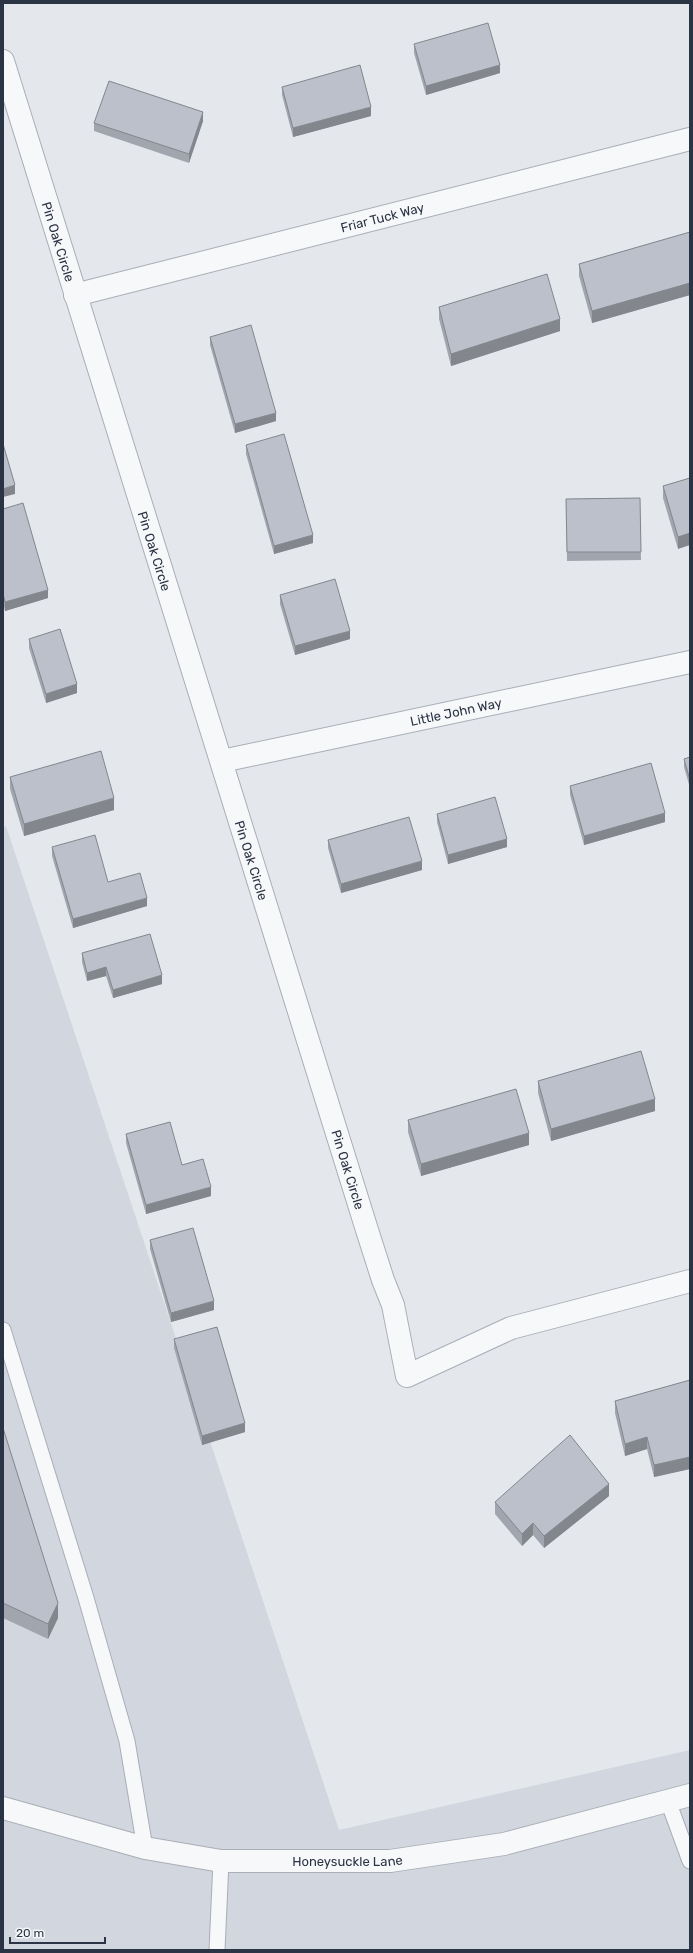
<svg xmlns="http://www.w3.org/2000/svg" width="693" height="1953" font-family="Rubik,sans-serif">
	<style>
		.built { fill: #d2d6de }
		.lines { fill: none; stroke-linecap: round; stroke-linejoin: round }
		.service-casing { stroke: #a9aeb7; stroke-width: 17 }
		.minor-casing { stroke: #a9aeb7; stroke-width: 24 }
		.service { stroke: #f7f8fa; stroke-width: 15 }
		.minor { stroke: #f7f8fa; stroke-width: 22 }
		.wall { fill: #a1a5ae }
		.shaded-wall { fill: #83868d }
		.building { fill: #bbc0ca; stroke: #83868d }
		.labels { text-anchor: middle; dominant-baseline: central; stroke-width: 4; stroke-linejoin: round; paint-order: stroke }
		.street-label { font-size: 13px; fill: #2b3445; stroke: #f4f6f9 }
	</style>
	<rect width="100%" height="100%" fill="#e4e7ec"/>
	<!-- built -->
	<path class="built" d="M6,826L339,1830L690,1750V1950H3V828Z"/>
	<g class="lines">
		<defs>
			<path id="service" d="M3,1330L86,1598L127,1741L145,1848
				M668,1801L690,1861
				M217,1950L221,1861"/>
			<g id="minor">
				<path id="s1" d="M3,61C122,451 246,840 367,1230L383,1280L393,1305L407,1376L511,1328L690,1281"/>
				<path id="s2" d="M75,295L690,139"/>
				<path id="s3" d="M222,761L690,662"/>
				<path id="s4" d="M3,1808L145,1848L221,1861H390L504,1844L690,1795"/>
			</g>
		</defs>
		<!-- service casing -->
		<use href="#service" class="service-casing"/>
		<!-- minor casing -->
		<use href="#minor" class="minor-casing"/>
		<!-- service -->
		<use href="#service" class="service"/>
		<!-- minor -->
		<use href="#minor" class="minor"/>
	</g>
	<!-- wall -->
	<path class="wall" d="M414,44L500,73L426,95L414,53Z
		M282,87L371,116L293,137L282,95Z
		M203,121L189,163L94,131V123Z
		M690,232V295L592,323L579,276V264Z
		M439,307L560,331L451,366L439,319Z
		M210,337L276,421L235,433L210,345Z
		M246,445L313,543L274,554L246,454Z
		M690,478L678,549L663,498V486Z
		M640,498L641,560L567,561L566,499Z
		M3,509L48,598L5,611L3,603Z
		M280,595L350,639L295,655L280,604Z
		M29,639L77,693L46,703L29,648Z
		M690,757V788L684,767V759Z
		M10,777L114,810L24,836L10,789Z
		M570,786L665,822L584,845L570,795Z
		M437,814L507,847L448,864L437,822Z
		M328,840L422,870L341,893L328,848Z
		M52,847L108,882L147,906L73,928L52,856Z
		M82,953L162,984L113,998L106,976L87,981L82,962Z
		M538,1081L655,1111L551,1141L538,1093Z
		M408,1120L529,1145L421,1176L408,1132Z
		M126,1134L211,1196L146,1214L126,1143Z
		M150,1240L214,1310L171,1322L150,1249Z
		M174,1339L245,1432L202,1445L174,1348Z
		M690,1380V1469L654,1477L647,1449L625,1456L615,1413V1401Z
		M3,1428L58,1618L48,1639L3,1618Z
		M609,1496L544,1548L533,1535L522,1546L495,1514V1502Z"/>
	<!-- shaded-wall -->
	<path class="shaded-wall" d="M500,65V73L426,95V86Z
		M371,107V116L293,137V128Z
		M203,112V121L189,163V154Z
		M690,283V295L592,323V311Z
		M560,319V331L451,366V354Z
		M276,413V421L235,433V424Z
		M15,485V494L3,497V489Z
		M690,533V545L678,549V537Z
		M313,535V543L274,554V546Z
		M48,590V598L5,611V602Z
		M350,631V639L295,655V646Z
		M77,684V693L46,703V694Z
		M114,798V810L24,836V824Z
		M665,813V822L584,845V836Z
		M507,839V847L448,864V855Z
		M422,861V870L341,893V884Z
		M147,898V906L73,928V919Z
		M106,967V976L87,981V973Z
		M162,975V984L113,998V990Z
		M655,1099V1111L551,1141V1129Z
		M529,1133V1145L421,1176V1164Z
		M211,1187V1196L146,1214V1205Z
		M214,1301V1310L171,1322V1313Z
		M245,1423V1432L202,1445V1436Z
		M647,1437V1449L625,1456V1444Z
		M690,1457V1469L654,1477V1465Z
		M609,1484V1496L544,1548V1536Z
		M533,1523V1535L522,1546V1534Z
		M58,1603V1618L48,1639V1624Z"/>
	<!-- building -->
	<path class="building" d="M488,23L500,65L426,86L414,44Z
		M360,65L371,107L293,128L282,87Z
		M109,81L203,112L189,154L94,123Z
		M690,232V283L592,311L579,264Z
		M547,274L560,319L451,354L439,307Z
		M251,325L276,413L235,424L210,337Z
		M284,434L313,535L274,546L246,445Z
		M3,444L15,485L3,489Z
		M690,478V533L678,537L663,486Z
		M640,498L641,552H567L566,499Z
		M23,503L48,590L5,602L3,594V509Z
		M335,579L350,631L295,646L280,595Z
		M60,629L77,684L46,694L29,639Z
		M101,751L114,798L24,824L10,777Z
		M690,757V780L684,759Z
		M651,763L665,813L584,836L570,786Z
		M495,797L507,839L448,855L437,814Z
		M409,817L422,861L341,884L328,840Z
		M95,835L108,882L140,873L147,898L73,919L52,847Z
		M150,934L162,975L113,990L106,967L87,973L82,953Z
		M641,1051L655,1099L551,1129L538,1081Z
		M516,1089L529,1133L421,1164L408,1120Z
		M170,1122L182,1165L203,1159L211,1187L146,1205L126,1134Z
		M193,1228L214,1301L171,1313L150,1240Z
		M217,1327L245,1423L202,1436L174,1339Z
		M690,1380V1457L654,1465L647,1437L625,1444L615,1401Z
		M3,1428L58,1603L48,1624L3,1603Z
		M570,1435L609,1484L544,1536L533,1523L522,1534L495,1502Z"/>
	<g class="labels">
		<!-- street labels -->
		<g class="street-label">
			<text stroke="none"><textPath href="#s2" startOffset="317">Friar Tuck Way</textPath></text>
			<text stroke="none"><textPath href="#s1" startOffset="189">Pin Oak Circle</textPath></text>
			<text stroke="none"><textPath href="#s1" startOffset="513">Pin Oak Circle</textPath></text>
			<text stroke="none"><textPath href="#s3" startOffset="239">Little John Way</textPath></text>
			<text stroke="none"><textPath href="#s1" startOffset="837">Pin Oak Circle</textPath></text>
			<text stroke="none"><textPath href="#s1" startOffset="1161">Pin Oak Circle</textPath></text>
			<text stroke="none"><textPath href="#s4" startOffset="351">Honeysuckle Lane</textPath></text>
		</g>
	</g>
	<!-- border -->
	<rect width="693" height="1953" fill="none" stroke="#2b3445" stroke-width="8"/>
	<!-- scale -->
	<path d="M10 1937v6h95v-6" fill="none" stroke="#2b3445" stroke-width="2"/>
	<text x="16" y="1937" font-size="12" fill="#2b3445" stroke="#f4f6f9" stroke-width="3" paint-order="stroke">20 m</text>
</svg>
